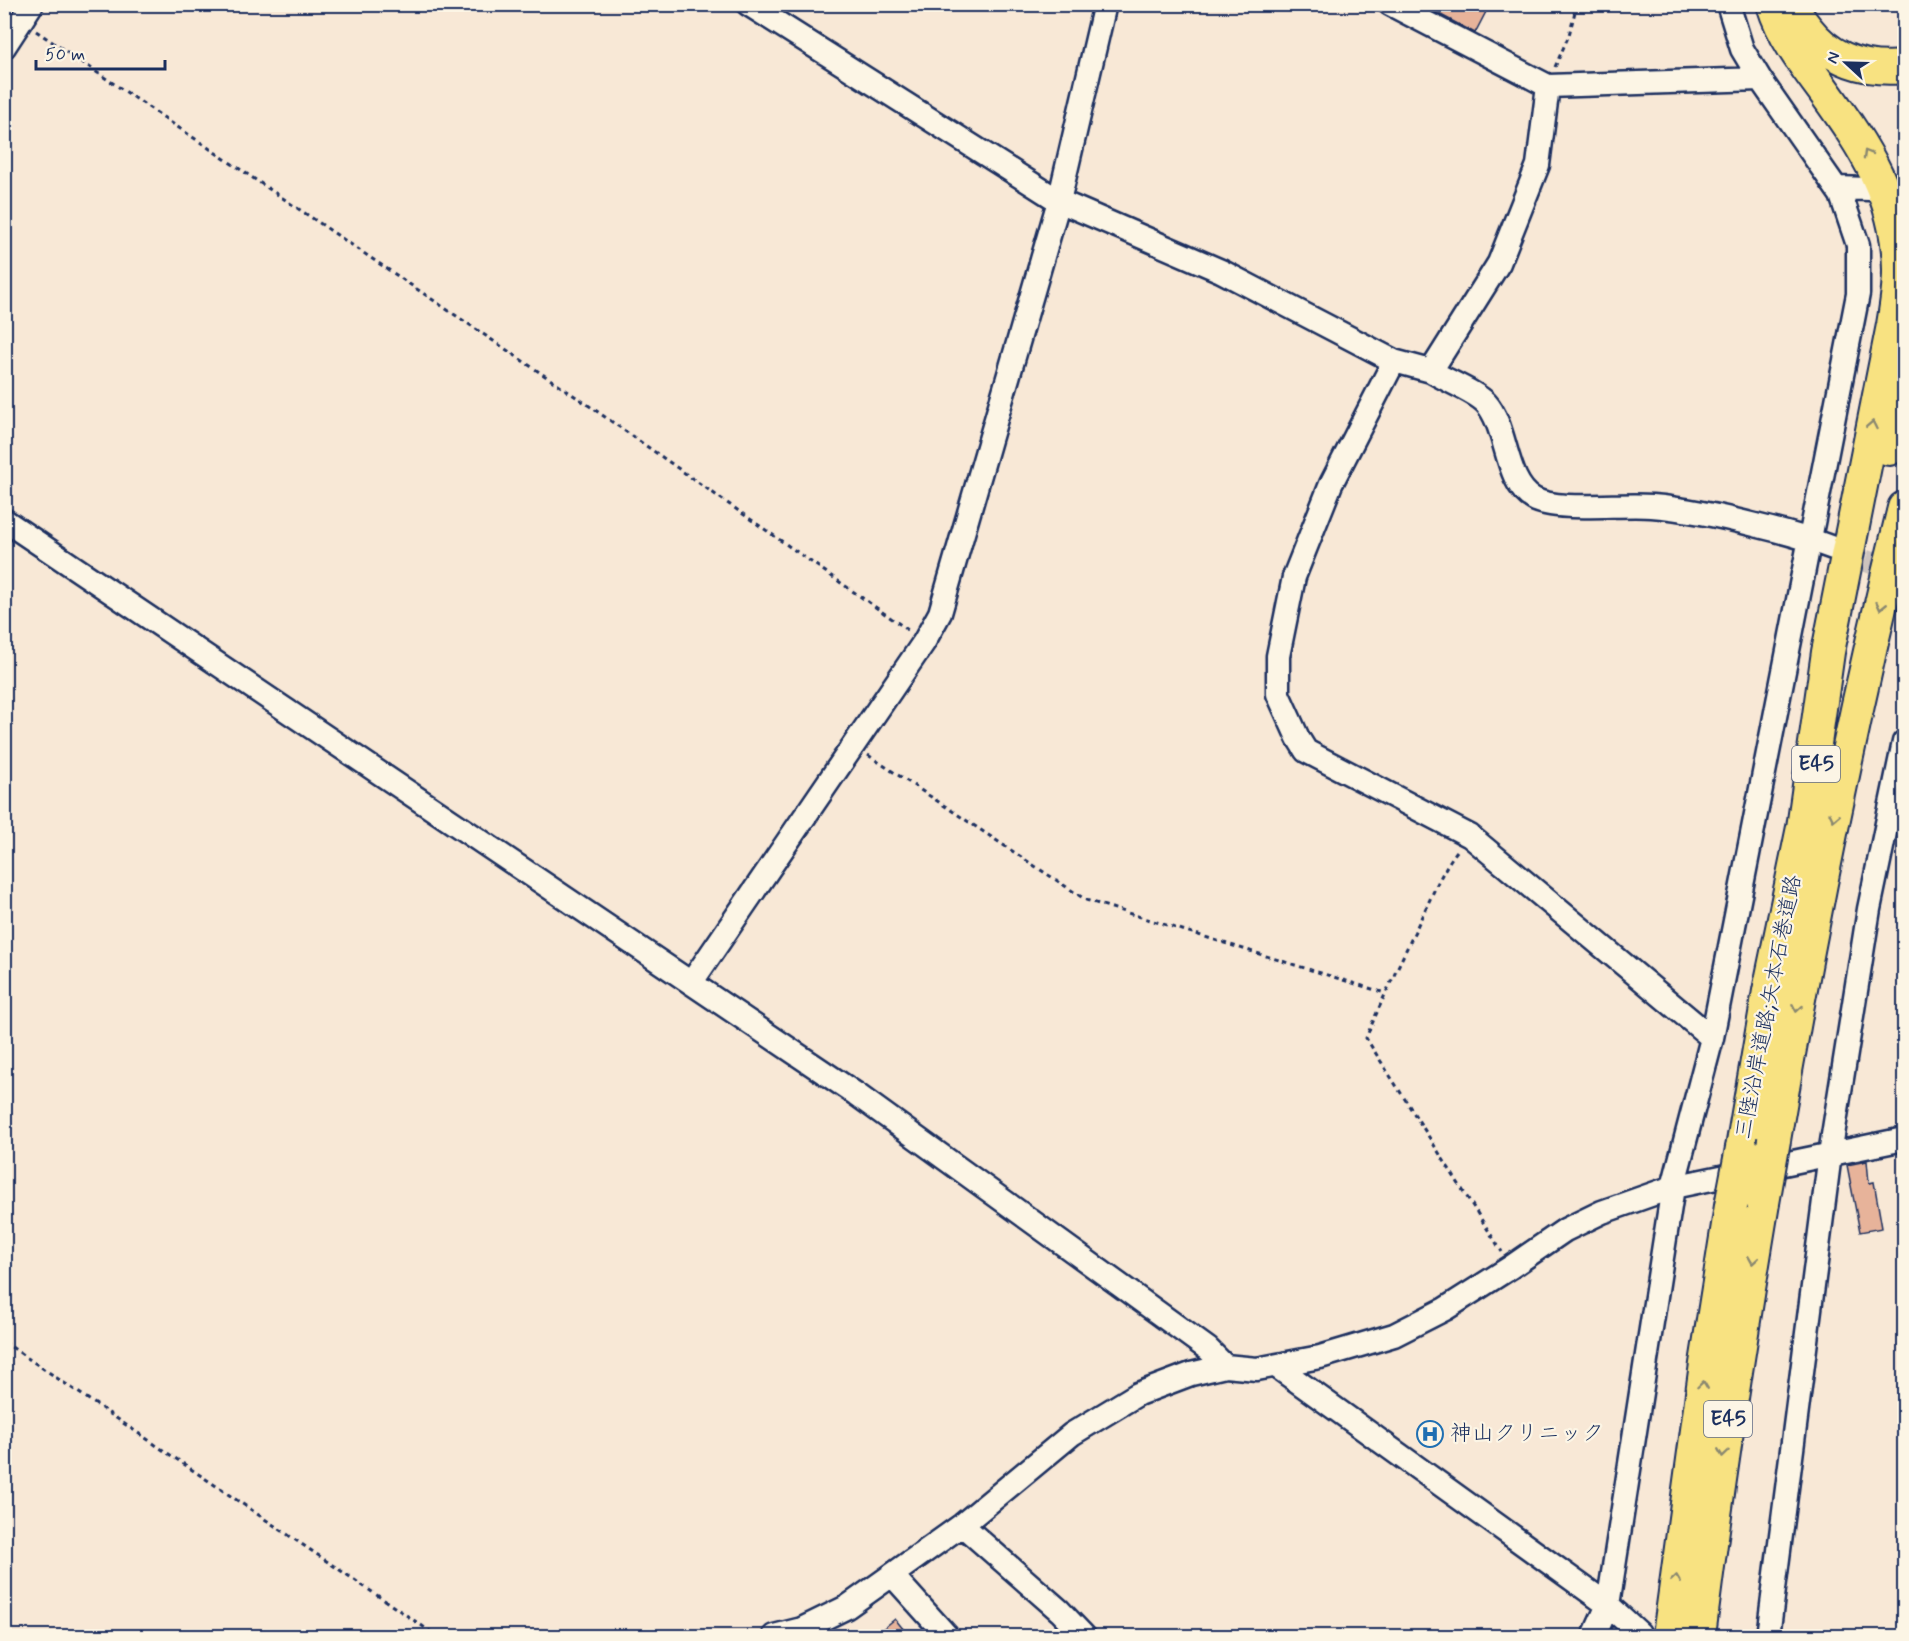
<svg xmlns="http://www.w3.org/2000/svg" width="1909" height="1641" font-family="Mynerve,'Klee One',sans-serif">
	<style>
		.building { fill: #e7b39a; stroke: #1b2f5e; stroke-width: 1.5 }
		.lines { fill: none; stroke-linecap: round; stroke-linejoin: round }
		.minor-tunnel { stroke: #ccc3be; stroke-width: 22; stroke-dasharray: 22 11; stroke-linecap: butt }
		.minor-casing { stroke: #1b2f5e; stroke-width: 27 }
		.highway-casing { stroke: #1b2f5e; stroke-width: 36 }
		.path { stroke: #1b2f5e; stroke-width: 3; stroke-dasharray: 4.5 4.5; stroke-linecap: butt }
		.minor { stroke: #fcf5e5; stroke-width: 22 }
		.highway { stroke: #f8e281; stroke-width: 32 }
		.highway-bridge-casing { stroke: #1b2f5e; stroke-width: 36; stroke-linecap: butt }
		.highway-bridge { stroke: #f8e281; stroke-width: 32 }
		.oneway { stroke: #8a8870 }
		.labels { text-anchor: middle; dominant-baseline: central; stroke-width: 4.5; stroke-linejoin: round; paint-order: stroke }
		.shield { fill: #fcf5e5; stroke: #5e6a86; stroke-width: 1.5 }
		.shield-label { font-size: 21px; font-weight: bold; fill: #1b2f5e }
		.street-label { font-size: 22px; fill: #1b2f5e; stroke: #fcf5e5 }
		.poi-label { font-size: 22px; fill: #1b2f5e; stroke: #fcf5e5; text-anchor: start }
	</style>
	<rect width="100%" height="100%" fill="#f8e8d6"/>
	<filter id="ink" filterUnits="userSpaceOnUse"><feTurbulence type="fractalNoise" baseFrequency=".0167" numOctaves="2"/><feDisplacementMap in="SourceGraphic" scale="12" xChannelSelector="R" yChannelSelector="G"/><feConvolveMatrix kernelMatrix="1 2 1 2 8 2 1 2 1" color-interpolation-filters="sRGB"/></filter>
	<g filter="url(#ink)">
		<!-- building -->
		<path class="building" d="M1420,4H1490L1475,33Z
			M1867,1161L1869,1183L1874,1182L1882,1228L1860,1232L1847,1165Z
			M895,1619L909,1636H874Z"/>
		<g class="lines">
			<!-- minor-tunnel -->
			<path class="minor-tunnel" d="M1834,549L1904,575"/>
			<defs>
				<path id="minor" d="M748,4L1059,201L1221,271L1394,361L1431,371
					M1390,4L1548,86L1760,79
					M4,47L32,4
					M1548,86L1538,165L1499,263L1431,371C1445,380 1476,392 1486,403C1508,427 1504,482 1534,499C1557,512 1623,503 1652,506C1688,509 1724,517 1759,526C1784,532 1809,539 1833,548
					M1836,188L1869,189
					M1902,191H1904
					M1394,361L1331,484L1294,577L1278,656V694L1298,738L1306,751L1470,836L1712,1038
					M4,520L856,1094L1208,1349L1225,1366
					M691,983L924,642L940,613L1059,201L1105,4
					M1276,1366L1608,1605L1639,1633
					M962,1525L1060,1611L1084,1636
					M893,1576L947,1636
					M774,1636L802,1629L847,1607L962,1525L1072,1434L1138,1394L1191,1374L1225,1366L1257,1369L1320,1357L1394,1335L1445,1309L1511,1267L1565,1230L1602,1212L1673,1187L1904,1139
					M1594,1636L1608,1605L1673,1187L1712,1038L1858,294V245L1841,195L1760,79L1742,49L1728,4
					M1768,1636L1830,1154L1869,909L1904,742"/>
				<path id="highway" d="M1773,4C1783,37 1804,64 1824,91C1865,148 1898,197 1899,270C1899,288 1896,307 1893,325L1828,652L1802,835
					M1792,4C1794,14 1801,21 1807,29C1831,60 1866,71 1904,67
					M1889,449L1904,383
					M1774,1140C1810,928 1852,717 1904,508
					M1742,1148L1769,991L1806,813
					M1669,1636L1706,1364L1731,1206
					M1699,1636C1717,1491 1739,1347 1763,1203"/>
			</defs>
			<!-- minor casing -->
			<use href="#minor" class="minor-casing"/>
			<!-- highway casing -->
			<use href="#highway" class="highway-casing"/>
			<!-- path -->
			<path class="path" d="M36,31L588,405L908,630
				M1555,67L1569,35L1577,4
				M868,755L1086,900L1385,993
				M1457,851C1442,870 1433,894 1422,916C1403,957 1383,997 1366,1038L1502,1252
				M4,1342L437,1636"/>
			<!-- minor -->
			<use href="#minor" class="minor"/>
			<!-- highway -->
			<use href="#highway" class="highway"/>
			<defs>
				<path id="highway-bridge" d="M1763,1203L1774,1140
					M1731,1206L1742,1148"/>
			</defs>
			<!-- highway-bridge casing -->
			<use href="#highway-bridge" class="highway-bridge-casing"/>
			<!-- highway-bridge -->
			<use href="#highway-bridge" class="highway-bridge"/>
		</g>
		<!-- one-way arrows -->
		<defs><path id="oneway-chevron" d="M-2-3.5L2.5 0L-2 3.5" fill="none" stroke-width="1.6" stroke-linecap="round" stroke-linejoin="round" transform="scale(1.5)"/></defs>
		<g class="oneway">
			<use href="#oneway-chevron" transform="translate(1867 154) rotate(-120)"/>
			<use href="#oneway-chevron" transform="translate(1872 425) rotate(-79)"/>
			<use href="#oneway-chevron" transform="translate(1881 606) rotate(103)"/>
			<use href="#oneway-chevron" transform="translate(1834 817) rotate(102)"/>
			<use href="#oneway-chevron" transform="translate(1797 1008) rotate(100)"/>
			<use href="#oneway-chevron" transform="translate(1753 1260) rotate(99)"/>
			<use href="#oneway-chevron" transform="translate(1703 1385) rotate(-82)"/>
			<use href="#oneway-chevron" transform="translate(1723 1453) rotate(98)"/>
			<use href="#oneway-chevron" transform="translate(1676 1579) rotate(-82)"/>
		</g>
	</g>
	<!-- icons -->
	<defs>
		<symbol id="hospital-ring" viewBox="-11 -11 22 22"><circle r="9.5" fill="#fcf5e5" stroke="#1f6fb2" stroke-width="1.5"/><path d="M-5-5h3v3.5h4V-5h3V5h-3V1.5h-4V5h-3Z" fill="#1f6fb2"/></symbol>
	</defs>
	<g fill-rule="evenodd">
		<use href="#hospital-ring" x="1415" y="1419" width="30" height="30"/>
	</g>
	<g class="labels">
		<!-- shield labels -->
		<g class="shield">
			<rect x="1792" y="746" width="48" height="36" rx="4.5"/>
			<rect x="1704" y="1401" width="48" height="36" rx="4.5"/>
		</g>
		<g class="shield-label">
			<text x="1816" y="764">E45</text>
			<text x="1728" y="1419">E45</text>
		</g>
		<!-- street labels -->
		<g class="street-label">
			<text transform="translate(1769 1007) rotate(-79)">三陸沿岸道路;矢本石巻道路</text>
		</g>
		<!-- poi labels -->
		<g class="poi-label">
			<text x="1450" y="1434">神山クリニック</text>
		</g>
	</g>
	<!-- margin -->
	<rect width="1909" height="1641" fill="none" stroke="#fcf5e5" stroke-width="24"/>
	<rect x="12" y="12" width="1885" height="1617" fill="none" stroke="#1b2f5e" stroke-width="2" filter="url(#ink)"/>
	<!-- north arrow -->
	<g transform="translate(1846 63) rotate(292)" stroke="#fcf5e5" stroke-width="4.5" paint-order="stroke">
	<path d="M0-4.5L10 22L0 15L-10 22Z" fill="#1b2f5e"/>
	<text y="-9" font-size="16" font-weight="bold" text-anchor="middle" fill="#1b2f5e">N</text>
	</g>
	<!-- scale -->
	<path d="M36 60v9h129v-9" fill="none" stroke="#1b2f5e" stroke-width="3"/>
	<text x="45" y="60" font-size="18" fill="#1b2f5e" stroke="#fcf5e5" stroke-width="4.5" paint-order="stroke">50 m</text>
</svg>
